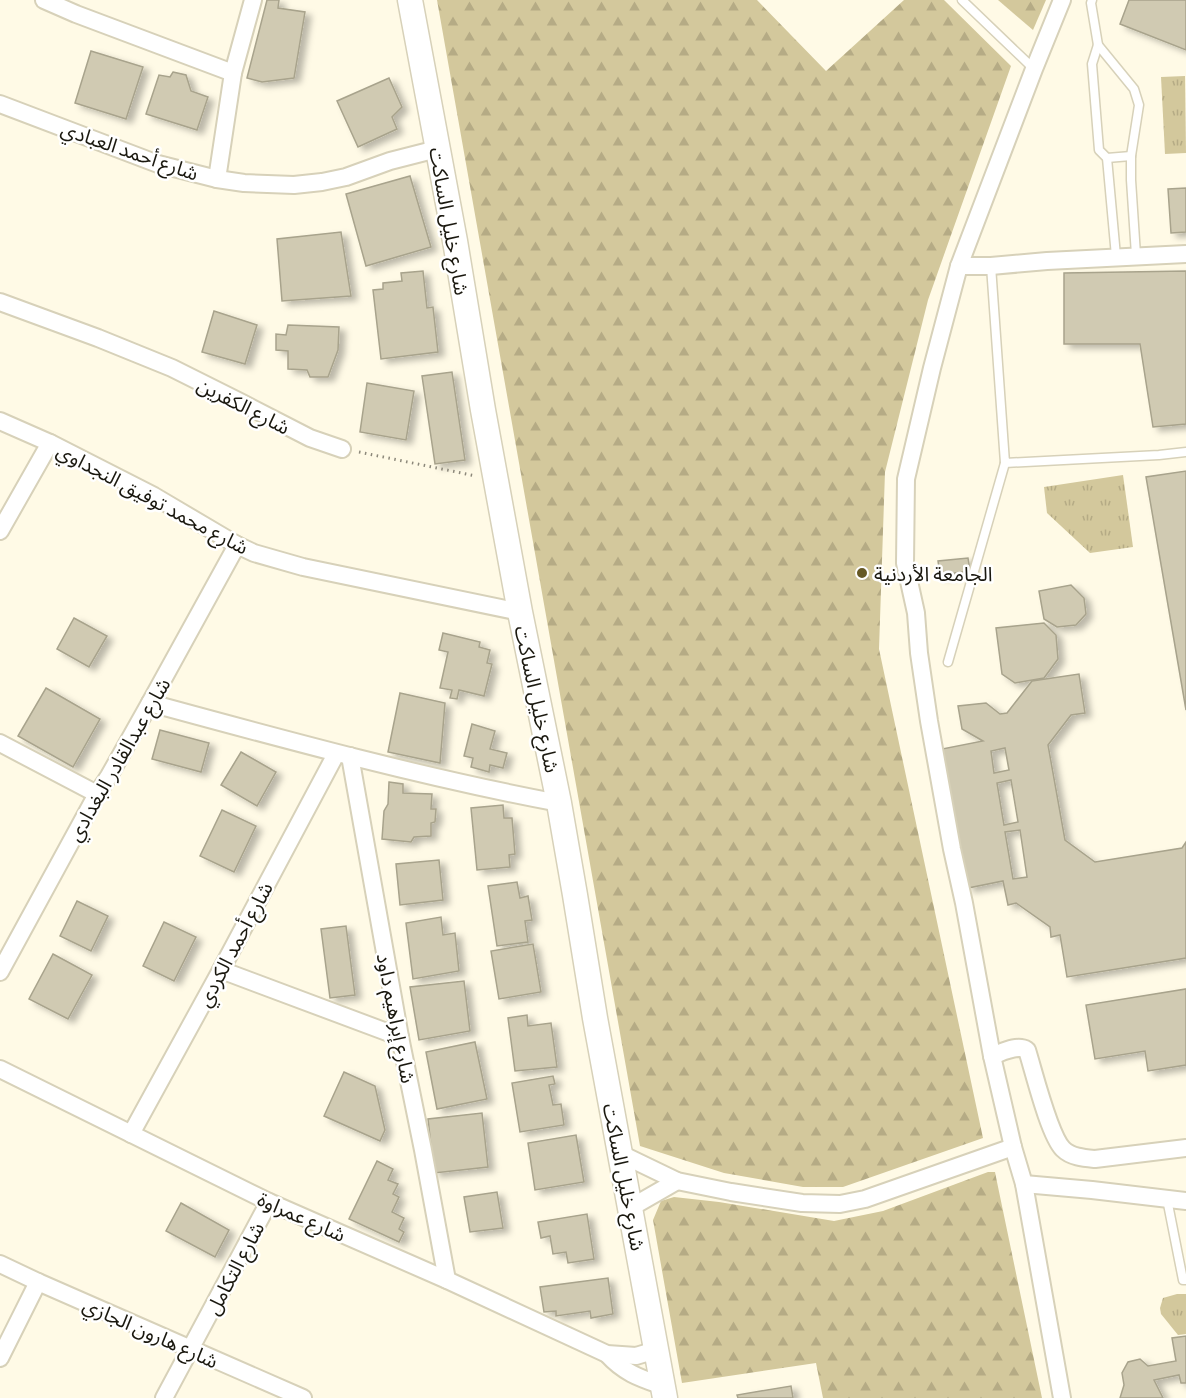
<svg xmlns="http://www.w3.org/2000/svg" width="1186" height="1398" viewBox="0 0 1186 1398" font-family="Barlow,'Noto Sans Arabic',sans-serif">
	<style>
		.forest { fill: url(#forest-firs) }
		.park { fill: url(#park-tufts) }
		.building { fill: #d0cab2; stroke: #a8a38c; stroke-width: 1.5; fill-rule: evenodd; filter: url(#shadow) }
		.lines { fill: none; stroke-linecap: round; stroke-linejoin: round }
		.lane-casing { stroke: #d7d1b9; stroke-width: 11 }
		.street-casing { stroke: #d7d1b9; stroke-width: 20 }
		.secondary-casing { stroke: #d7d1b9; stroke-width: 27 }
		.path { stroke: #8c887a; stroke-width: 3; stroke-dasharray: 1.5 4.5; stroke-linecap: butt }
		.lane { stroke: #fff; stroke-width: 8 }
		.street { stroke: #fff; stroke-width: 16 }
		.secondary { stroke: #fff; stroke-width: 24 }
		.poi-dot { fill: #655825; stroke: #fff; stroke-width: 2 }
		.labels { text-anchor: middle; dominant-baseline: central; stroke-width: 5; stroke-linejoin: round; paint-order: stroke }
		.street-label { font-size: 20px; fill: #1a180f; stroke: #fff }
		.poi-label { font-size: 20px; fill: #1a180f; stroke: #fff; text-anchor: start }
	</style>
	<defs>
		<pattern id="forest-firs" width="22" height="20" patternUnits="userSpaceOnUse" patternTransform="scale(1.5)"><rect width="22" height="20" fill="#d3c89c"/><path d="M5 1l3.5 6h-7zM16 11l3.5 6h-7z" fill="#b5ab85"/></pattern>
		<pattern id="park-tufts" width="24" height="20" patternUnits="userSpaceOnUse" patternTransform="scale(1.5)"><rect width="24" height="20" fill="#d3c89c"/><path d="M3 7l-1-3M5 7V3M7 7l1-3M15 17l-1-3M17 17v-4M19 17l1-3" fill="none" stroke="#b5ab85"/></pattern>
		<filter id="shadow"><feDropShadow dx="6" dy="4" stdDeviation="3" flood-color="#0004"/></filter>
	</defs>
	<rect width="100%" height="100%" fill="#fffae6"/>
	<!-- forest -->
	<g class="forest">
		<path d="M437,0H757L826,71L904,0H944L1011,66L928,300L885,472L879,649L983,1138L843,1187H803L724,1173L640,1146Z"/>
		<path d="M998,0H1046L1033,30Z"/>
		<path d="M988,1172H995L997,1182L1042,1398H823L816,1363L682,1383L653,1220L661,1201L674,1197L719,1202L834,1221L883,1211Z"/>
	</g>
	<!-- park -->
	<g class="park">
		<path d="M1185,76L1186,153L1165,154L1161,77Z"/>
		<path d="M1123,475L1133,547L1090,553L1047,513L1044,487Z"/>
		<path d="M1177,1294H1186V1334L1178,1335L1161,1314L1160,1308L1163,1298Z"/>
	</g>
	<!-- building -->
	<g class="building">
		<path d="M267,0H279L278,8L305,12L294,78L262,82L247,78Z"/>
		<path d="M1129,0H1186V50L1120,24Z"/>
		<path d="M91,51L143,67L126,119L75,103Z"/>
		<path d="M173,72L186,75L191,91L208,97L197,130L146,114L159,75L170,77Z"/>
		<path d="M389,78L402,107L392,117L397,129L358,147L337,101Z"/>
		<path d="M410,176L431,247L366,266L346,194Z"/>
		<path d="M1186,188V232L1171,233L1168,189Z"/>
		<path d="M341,232L351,296L282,301L277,239Z"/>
		<path d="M423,271L427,308L433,307L438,352L381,359L373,290L383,289V283L402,281L401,273Z"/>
		<path d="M1186,271V424L1153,427L1140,344H1064V273Z"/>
		<path d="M214,311L257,325L245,364L202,352Z"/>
		<path d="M288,325L339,327L338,350L328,377H310L307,370L288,369V351L276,350V334L286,335Z"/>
		<path d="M452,372L465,460L435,464L422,376Z"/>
		<path d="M367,383L414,391L406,440L360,432Z"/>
		<path d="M1186,471V710L1146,477Z"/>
		<path d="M968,558L970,571L940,575L938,561Z"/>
		<path d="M1071,585L1084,598L1086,614L1076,625L1057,627L1044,619L1039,591Z"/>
		<path d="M74,618L107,636L89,667L57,649Z"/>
		<path d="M1044,623L1056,635L1058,659L1044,678L1015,683L1002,674L996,628Z"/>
		<path d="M443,633L480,642L479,647L490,650L487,663L492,664L484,696L459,690L457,699L450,698L452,690L440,688L448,652L439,650Z"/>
		<path d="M1079,674L1085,713L1071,715L1048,745L1065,840L1095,862L1182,848L1186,842V958L1067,977L1060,935L1051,937L1050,927L1016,903L1008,905L1003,881L968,888L942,749L983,741L962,729L958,706L986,703L1000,714L1007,713L1032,681ZM1005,748L1009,770L994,773L991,751ZM1011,780L1018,822L1004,825L997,783ZM1020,830L1027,877L1013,879L1005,832Z"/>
		<path d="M46,688L100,719L73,767L18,736Z"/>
		<path d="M400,693L445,703L440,763L388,752Z"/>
		<path d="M472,724L495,731L490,749L507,753L503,768L490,765L489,772L471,767L473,758L464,756Z"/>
		<path d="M160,730L209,743L201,772L152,759Z"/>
		<path d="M241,752L276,772L257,806L221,785Z"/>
		<path d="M389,782L403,784V793L432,794L431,809H436L435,822L431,823V836L414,837L411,842L382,839L384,811L388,804Z"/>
		<path d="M503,805L504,818H512L515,854L509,855L510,867L477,870L471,808Z"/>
		<path d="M222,810L256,826L234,872L200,856Z"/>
		<path d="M439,860L443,900L400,905L396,864Z"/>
		<path d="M517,882L520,898L528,896L532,920L525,921L528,942L497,946L488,886Z"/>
		<path d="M77,901L108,916L91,951L60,936Z"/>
		<path d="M441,917L443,935L455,933L459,971L413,979L406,923Z"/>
		<path d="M164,922L196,937L174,981L143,966Z"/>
		<path d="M346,926L355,995L330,998L321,929Z"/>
		<path d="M533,944L541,992L499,999L491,951Z"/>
		<path d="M53,954L92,975L68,1019L29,999Z"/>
		<path d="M464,981L470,1031L419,1040L410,987Z"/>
		<path d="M1186,989V1065L1148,1071L1145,1051L1095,1059L1086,1005Z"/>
		<path d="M527,1015L528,1026L551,1023L557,1067L515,1071L508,1018Z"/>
		<path d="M475,1042L487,1099L437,1109L426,1052Z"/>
		<path d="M344,1072L375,1086L385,1130L380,1141L324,1116Z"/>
		<path d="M553,1076L555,1084L549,1085L553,1105L561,1104L564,1125L520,1132L512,1083Z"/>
		<path d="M482,1113L488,1167L434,1173L428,1119Z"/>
		<path d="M576,1135L584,1182L535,1190L528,1143Z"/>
		<path d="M377,1161L393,1169L388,1180L398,1184L393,1194L399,1197L392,1212L404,1218L399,1229L404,1232L399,1242L349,1219Z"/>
		<path d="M497,1192L503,1228L470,1232L464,1197Z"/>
		<path d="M181,1203L229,1230L215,1257L166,1231Z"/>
		<path d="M587,1214L594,1259L568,1263L566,1252L553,1254L550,1236L541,1238L538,1222Z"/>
		<path d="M608,1278L613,1314L591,1318L590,1311L556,1316V1311L544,1312L540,1287Z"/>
		<path d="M1186,1336V1383H1181L1179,1375L1154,1380L1163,1398H1120L1124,1385L1122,1373L1128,1362L1140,1359L1148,1366L1176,1361L1172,1338Z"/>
		<path d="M791,1386L793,1398H738L737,1395Z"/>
	</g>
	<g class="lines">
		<!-- lane casing -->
		<g class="lane-casing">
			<g id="lane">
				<path d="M962,0L1034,69"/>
				<path d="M1092,0L1091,3L1098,45L1092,64L1099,150L1107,158L1116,256"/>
				<path d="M1098,45L1134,89L1139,105L1131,156V180L1136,255"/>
				<path d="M1107,158L1131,156"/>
				<path d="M991,266L1005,463L1159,455L1186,452"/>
				<path d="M948,662L1005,463"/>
				<path d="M1167,1199L1183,1280H1186"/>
			</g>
		</g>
		<!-- street casing -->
		<g class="street-casing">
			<g id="street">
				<path d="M44,0L76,14L233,73"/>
				<path d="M1062,0L1034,69L959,266L932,368L906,479L905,563L916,613L919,653L929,721L952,849L964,903L992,1056L1013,1147L1024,1184L1062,1398"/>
				<path d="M0,104L158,164L217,179L244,183L294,185L322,182L346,177L390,161L437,149"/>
				<path d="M217,179L233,73L253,0"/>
				<path d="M959,266H991L1047,261L1186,254"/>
				<path d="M0,302L98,338L172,368L242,403L310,438L342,449"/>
				<path d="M0,421L50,443L154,496L237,545L254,553L303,567L520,612"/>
				<path d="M0,531L50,443"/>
				<path d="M150,703C286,740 421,777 559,803"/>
				<path d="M0,743L97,794"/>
				<path d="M350,756L400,1037L423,1150L447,1280"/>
				<path d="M221,970L400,1037"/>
				<path d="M0,972L97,794L109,776L150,703L237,545"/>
				<path d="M992,1056C1003,1052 1017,1044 1027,1050C1034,1072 1049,1135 1063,1149C1071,1157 1084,1158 1095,1159L1186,1148"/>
				<path d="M0,1069L269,1202L447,1280L607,1354L636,1356L656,1350"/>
				<path d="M131,1134L221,970L336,754"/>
				<path d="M621,1154L677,1181L731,1192L802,1203L840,1204L865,1199L1013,1147"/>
				<path d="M1024,1184L1092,1190L1186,1201"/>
				<path d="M630,1208L677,1181"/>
				<path d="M0,1264L38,1282L303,1398"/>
				<path d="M607,1354C624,1373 640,1378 663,1386"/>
				<path d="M0,1358L38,1282"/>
				<path d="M164,1398L269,1202"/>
			</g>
		</g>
		<!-- secondary casing -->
		<g class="secondary-casing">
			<path id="secondary" d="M410,0L455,241L483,410L520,612L559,803L575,895L595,1018L665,1398"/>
		</g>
		<!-- path -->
		<path class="path" d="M359,452L476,476"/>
		<!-- lane -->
		<use href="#lane" class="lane"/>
		<!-- street -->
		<use href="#street" class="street"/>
		<!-- secondary -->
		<use href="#secondary" class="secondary"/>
	</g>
	<!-- markers -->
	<circle class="poi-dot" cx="862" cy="573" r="6"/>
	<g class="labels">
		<!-- street labels -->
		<g class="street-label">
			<text transform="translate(130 150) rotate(19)">شارع أحمد العبادي</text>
			<text transform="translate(450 221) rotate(80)">شارع خليل الساكت</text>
			<text transform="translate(244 405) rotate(27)">شارع الكفرين</text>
			<text transform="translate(153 498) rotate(28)">شارع محمد توفيق النجداوي</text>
			<text transform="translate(538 699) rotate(78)">شارع خليل الساكت</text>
			<text transform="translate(118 759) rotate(-60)">شارع عبدالقادر البغدادي</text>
			<text transform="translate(234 944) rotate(-62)">شارع أحمد الكردي</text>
			<text transform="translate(397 1018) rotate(79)">شارع إبراهيم داود</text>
			<text transform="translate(625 1177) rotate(79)">شارع خليل الساكت</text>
			<text transform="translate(302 1216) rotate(24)">شارع عمراوة</text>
			<text transform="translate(234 1268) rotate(-62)">شارع التكامل</text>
			<text transform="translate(151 1332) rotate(24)">شارع هارون الجازي</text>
		</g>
		<!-- poi labels -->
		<g class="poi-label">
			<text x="874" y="573">الجامعة الأردنية</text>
		</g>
	</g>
</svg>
